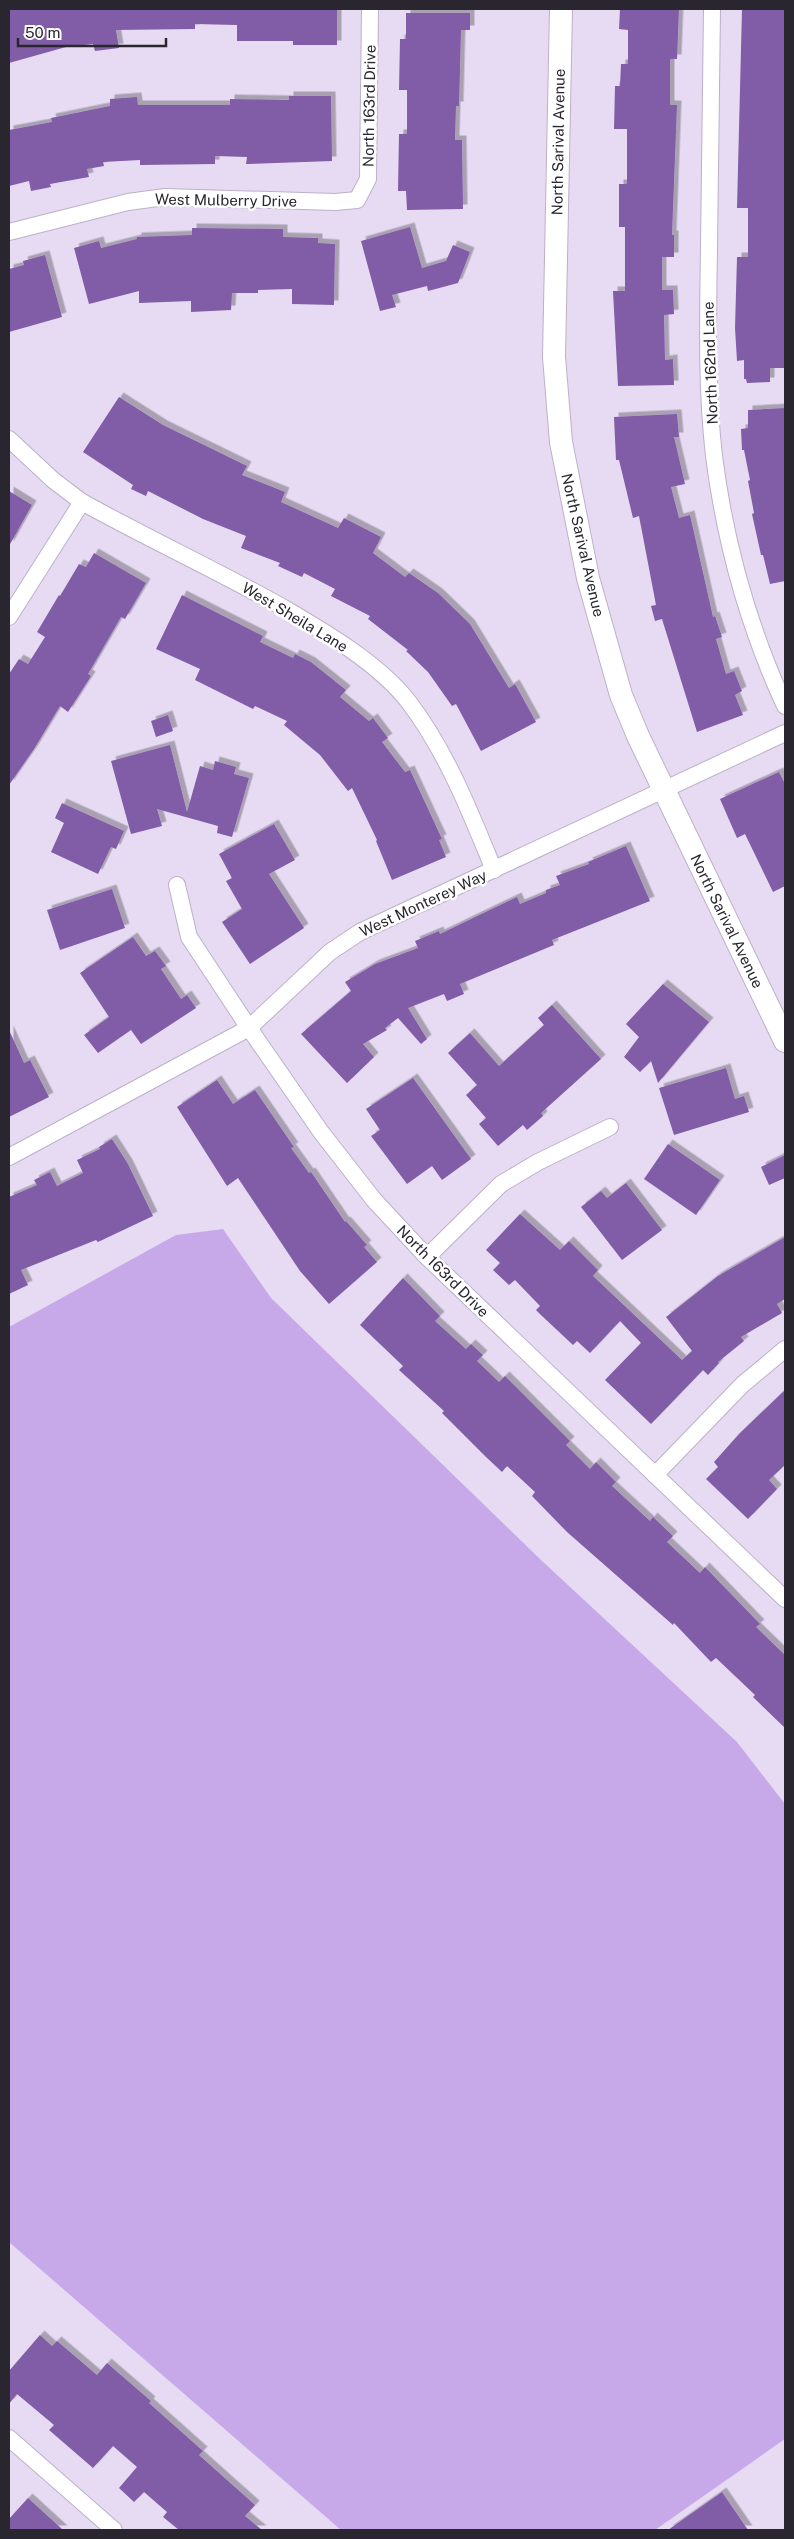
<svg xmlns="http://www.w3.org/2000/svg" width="794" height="2539" viewBox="0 0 794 2539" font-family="'Public Sans',sans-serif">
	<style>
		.green { fill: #c7a9ea }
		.building { fill: #815ca7; filter: url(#shadow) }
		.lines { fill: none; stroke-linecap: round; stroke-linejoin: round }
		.street-casing { stroke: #bcb1c9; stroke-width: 18 }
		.secondary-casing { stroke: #bcb1c9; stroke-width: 24 }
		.street { stroke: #fff; stroke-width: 16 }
		.secondary { stroke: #fff; stroke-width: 22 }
		.labels { text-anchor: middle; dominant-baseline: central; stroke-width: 5; stroke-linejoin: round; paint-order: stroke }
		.street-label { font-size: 15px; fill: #2a262f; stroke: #fff }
	</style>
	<defs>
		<filter id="shadow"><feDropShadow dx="4.5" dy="-4.5" stdDeviation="0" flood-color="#0004"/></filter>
	</defs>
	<rect width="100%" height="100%" fill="#e6dbf3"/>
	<!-- green -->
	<path class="green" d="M223,1229L271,1298L541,1560L737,1742L785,1804V2439L655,2530H341L9,2242V1327L176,1235Z"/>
	<!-- building -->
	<g class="building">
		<path d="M9,9H337V45H293V41H237V25L195,24V29L116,30L119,48L95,51L93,44L66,47L9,63Z"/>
		<path d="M620,9H679L677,59H670V105H677L672,235H674V257H662V290H673L674,314L664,315L665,360L673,359L674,385L618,386L613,291H625V227H619V184H627V129H614L615,86H620L621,64H628V30L619,29Z"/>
		<path d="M742,9H785V368H770V382L747,383L746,379H744V360L737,361L735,328L737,257H748V208H737Z"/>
		<path d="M406,13H470V30H461L459,106H456L455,140H462L463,209L407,210L406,191H398L399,134H407V90H399L400,39H406Z"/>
		<path d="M289,96H331L332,161L246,164L247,157L215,156V164L140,165V160L103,162L104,166L87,169L89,177L50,184L51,187L31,191L29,181L9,186V130L52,122L51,118L110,106V99L137,97L138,105H230V99L289,100Z"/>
		<path d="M410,227L422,268L446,261L453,245L470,252L458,283L428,291L427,286L392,295L396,307L380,311L361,241Z"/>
		<path d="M192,228L283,229V237L318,238V243L335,244L334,305L292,304V289L258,290V293H232L231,310L191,312V301L139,303V291L89,304L74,248L99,241L101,248L137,239V237L192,235Z"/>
		<path d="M45,255L62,317L9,332V269L24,265L23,261Z"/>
		<path d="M119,397L163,425L247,466L242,475L285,492L281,502L338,528L344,518L381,537L373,553L405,577L409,573L438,593L470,624L509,688L515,684L536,722L481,751L456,704L452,706L428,672L406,651L408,650L368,619L370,616L331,596L335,589L304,573L302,577L278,566L280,563L241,548L246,536L203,519L148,491L146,496L131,489L133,485L83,452Z"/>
		<path d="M785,408V581L770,584L763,555H761L752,514L754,513L748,481L750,480L744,450H742L741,429L748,428V410Z"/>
		<path d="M677,414L679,437H674L685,484L671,487L679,518L690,515L713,617L715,616L722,637L716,639L726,674L734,671L742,691L735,695L743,715L697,732L662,619L655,621L651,606L656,605L639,516L633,518L619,460H616L614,417Z"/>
		<path d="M9,491L32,505L9,546Z"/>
		<path d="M94,553L146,583L125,619L121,617L88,674L91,676L68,712L60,706L34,749L9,785V674L19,659L28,664L45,637L37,632L59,595L60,596L79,564L86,567Z"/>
		<path d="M182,595L263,636L260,642L293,658L295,654L311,662L346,690L340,697L369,721L373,718L388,738L382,742L405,772L410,770L442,839L439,840L446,857L392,880L376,841L377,840L352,788L348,791L320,755L284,725L287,721L255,706L253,709L195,680L200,669L156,649Z"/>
		<path d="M168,715L173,731L156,737L151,721Z"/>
		<path d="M170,745L187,812L200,766L213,770L215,761L236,767L234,774L249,778L232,837L217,833L218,826L157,809L162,826L131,834L111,761Z"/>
		<path d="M779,772L785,784V886L773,892L745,834L737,838L720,799Z"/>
		<path d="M62,803L124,831L116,849L111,847L98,874L51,852L64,823L55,818Z"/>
		<path d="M274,824L295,860L269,874L304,928L250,964L222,922L242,909L226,881L232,878L219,854Z"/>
		<path d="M626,846L650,901L552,940L554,945L460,984L464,994L447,1001L444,994L408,1008L427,1039L421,1044L398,1018L385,1028L387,1030L363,1044L374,1057L347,1083L301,1034L351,991L345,982L375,964L418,948L415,941L439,931L440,934L517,897L520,904L546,893V890L560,885L556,876L589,864L588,862Z"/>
		<path d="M112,889L125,928L60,950L47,910Z"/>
		<path d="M133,937L146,956L155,951L166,966L161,969L181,999L187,995L196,1008L141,1044L131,1030L98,1053L84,1035L109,1017L80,973Z"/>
		<path d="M663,984L709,1022L658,1083L651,1061L640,1072L624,1057L639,1037L626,1024Z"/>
		<path d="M552,1005L601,1059L541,1113L543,1116L527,1130L523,1125L498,1146L479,1124L486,1118L466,1095L477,1085L448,1053L470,1033L499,1066L544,1025L538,1018Z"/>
		<path d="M9,1030L24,1063L30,1060L49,1097L9,1117Z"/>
		<path d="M726,1068L735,1099L744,1096L749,1112L674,1135L659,1088Z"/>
		<path d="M413,1078L471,1159L442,1180L432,1166L407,1184L371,1136L380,1130L366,1109Z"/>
		<path d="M217,1080L233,1104L255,1090L294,1147L291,1148L309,1173L311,1172L345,1222L346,1221L367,1245L364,1247L377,1262L329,1304L300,1271L238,1178L227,1186L177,1107Z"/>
		<path d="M112,1139L128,1164L153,1216L98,1242L96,1240L21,1270L28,1285L9,1294V1197L37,1185L34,1180L50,1172L57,1186L83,1173L77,1160L100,1149L99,1147Z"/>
		<path d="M668,1144L720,1180L696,1215L644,1179Z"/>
		<path d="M785,1155V1178L769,1185L761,1167Z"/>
		<path d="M626,1183L662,1230L622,1260L581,1207L601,1191L607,1198Z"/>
		<path d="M520,1214L560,1250L569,1241L598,1270L593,1276L682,1360L692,1351L666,1317L718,1276L785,1237V1299L777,1304L782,1313L741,1337L744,1341L718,1362L719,1363L708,1375L703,1370L651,1424L605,1380L641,1343L620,1321L590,1353L577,1341L573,1345L542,1316L536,1310L540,1306L515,1280L509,1285L493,1270L500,1263L486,1250Z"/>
		<path d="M403,1278L440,1316L435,1321L466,1349L471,1344L483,1355L477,1361L499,1382L505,1376L570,1441L566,1445L590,1469L596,1462L616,1482L612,1486L650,1521L653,1517L673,1536L667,1542L700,1573L705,1567L760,1624L756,1627L785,1655V1728L753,1697L755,1695L716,1658L711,1662L674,1623L673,1625L567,1532L532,1496L535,1492L507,1466L502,1472L486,1457L442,1413L444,1411L399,1370L403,1366L360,1325Z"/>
		<path d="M785,1390V1465L769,1480L777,1489L748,1519L706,1479L718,1467L714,1462L739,1434Z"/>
		<path d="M40,2335L52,2346L57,2341L97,2375L107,2363L151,2401L149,2403L203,2451L199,2455L255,2505L245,2516L262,2530H179L163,2517L167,2512L144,2492L134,2502L119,2488L137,2467L113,2446L93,2468L49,2430L54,2425L17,2394L9,2404V2371Z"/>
		<path d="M722,2492L748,2530H668Z"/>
		<path d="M28,2498L63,2530H9V2519Z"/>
	</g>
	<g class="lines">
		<!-- street casing -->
		<g class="street-casing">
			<g id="street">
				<path d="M712,9C711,88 710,168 709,247C708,317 706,387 714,456C725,542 749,628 785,706"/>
				<path d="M9,232L128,202L165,197L335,202L357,200L368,179L370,9"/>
				<path d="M9,439L53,480L82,502C149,539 218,571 284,608C325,632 378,663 408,701C447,752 470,812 494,870"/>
				<path d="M9,617L82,502"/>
				<path d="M177,885L189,937L249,1028L321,1132L374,1200L427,1257L785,1599"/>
				<path d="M9,1157L249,1028L330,952L360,932L785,733"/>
				<path d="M427,1257L501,1184L538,1162L610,1127"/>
				<path d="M655,1475L742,1385L785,1349"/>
				<path d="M9,2438L114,2530"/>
			</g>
		</g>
		<!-- secondary casing -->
		<g class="secondary-casing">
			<path id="secondary" d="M561,9L554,357L561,442L588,578L621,695L638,736L785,1041"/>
		</g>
		<!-- street -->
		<use href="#street" class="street"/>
		<!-- secondary -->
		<use href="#secondary" class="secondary"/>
	</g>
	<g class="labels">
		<!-- street labels -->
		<g class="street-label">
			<text transform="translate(369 106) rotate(-89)">North 163rd Drive</text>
			<text transform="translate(558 142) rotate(-89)">North Sarival Avenue</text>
			<text transform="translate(226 200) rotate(1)">West Mulberry Drive</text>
			<text transform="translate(710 363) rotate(-92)">North 162nd Lane</text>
			<text transform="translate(583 545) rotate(77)">North Sarival Avenue</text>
			<text transform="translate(295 617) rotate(31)">West Sheila Lane</text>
			<text transform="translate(423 903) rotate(-25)">West Monterey Way</text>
			<text transform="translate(727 921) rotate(64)">North Sarival Avenue</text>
			<text transform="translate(443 1271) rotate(45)">North 163rd Drive</text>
		</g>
	</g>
	<!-- border -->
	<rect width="794" height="2539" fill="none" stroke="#2a262f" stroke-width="20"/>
	<!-- scale -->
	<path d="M18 38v8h148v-8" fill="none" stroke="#2a262f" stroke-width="2.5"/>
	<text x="25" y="38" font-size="15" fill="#2a262f" stroke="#ffffff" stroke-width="4" paint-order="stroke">50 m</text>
</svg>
